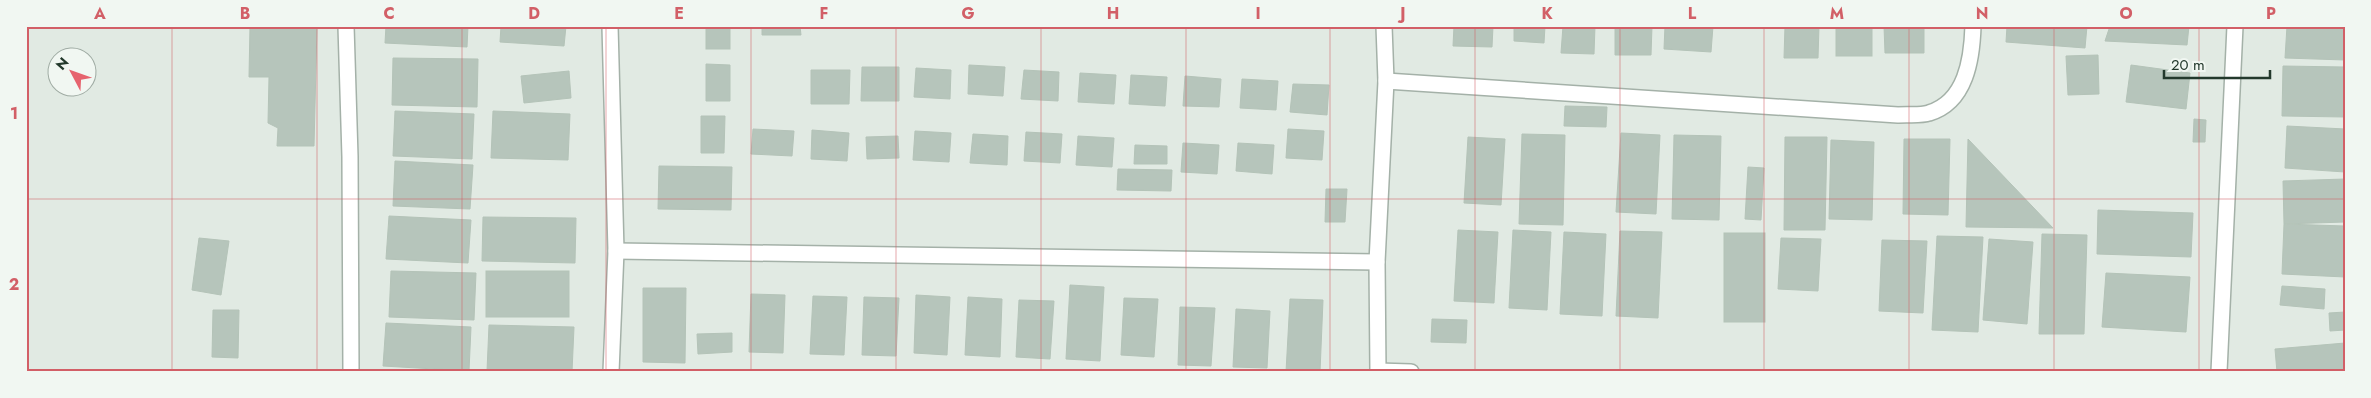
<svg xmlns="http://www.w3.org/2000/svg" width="2371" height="398" viewBox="0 0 2371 398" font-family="Jost,sans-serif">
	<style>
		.building { fill: #b6c5bb; stroke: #b4c3b8 }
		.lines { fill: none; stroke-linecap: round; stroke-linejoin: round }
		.street-casing { stroke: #a4b1a8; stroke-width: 18 }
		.street { stroke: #fff; stroke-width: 15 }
		.grid { fill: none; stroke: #d25f67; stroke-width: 1; stroke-opacity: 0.55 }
		.neatline { fill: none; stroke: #d25f67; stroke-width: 2 }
		.grid-label { font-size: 16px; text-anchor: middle; font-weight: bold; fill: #d25f67 }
	</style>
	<rect width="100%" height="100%" fill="#e1eae3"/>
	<!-- building -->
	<g class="building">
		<path d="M250,26H317L314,146H277L278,128L268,123L269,77H249Z"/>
		<path d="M386,26H468L467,47L385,43Z"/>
		<path d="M501,26H566L564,46L500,42Z"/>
		<rect x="706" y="26" width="24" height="23"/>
		<path d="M762,26H800L801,35H762Z"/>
		<path d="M1454,26H1493L1492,47L1453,46Z"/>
		<path d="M1514,26H1545L1544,43L1514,41Z"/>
		<path d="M1563,26H1595L1594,54L1561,53Z"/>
		<path d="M1615,26H1652L1651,55H1615Z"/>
		<path d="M1665,26H1713L1711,52L1664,49Z"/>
		<path d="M1785,26H1819L1818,58H1784Z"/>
		<rect x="1836" y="26" width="36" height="30"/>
		<path d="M1884,26H1924V53H1885Z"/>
		<path d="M2007,26H2087L2085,48L2006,42Z"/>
		<path d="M2110,26H2189L2187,45L2105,41Z"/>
		<path d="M2287,26H2345V60L2285,58Z"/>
		<path d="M2098,55L2099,94L2068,95L2066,56Z"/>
		<path d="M393,58L478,59L477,107L392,105Z"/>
		<path d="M706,64L730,65V101H706Z"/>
		<path d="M969,65L1005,67L1003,96L968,94Z"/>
		<path d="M2131,65L2190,73L2186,109L2126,102Z"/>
		<path d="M2283,66L2345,67V117L2282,116Z"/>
		<path d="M862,67H899V101H861Z"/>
		<path d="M916,68L951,70L950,99L914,97Z"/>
		<path d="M811,70H850L849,104H811Z"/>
		<path d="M1024,70L1059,72L1058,101L1021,99Z"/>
		<path d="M569,71L571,98L524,103L521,76Z"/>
		<path d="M1080,73L1116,75L1114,104L1078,102Z"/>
		<path d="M1131,75L1167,77L1165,106L1129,104Z"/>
		<path d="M1185,76L1221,79L1219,107L1183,106Z"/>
		<path d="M1242,79L1278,81L1276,110L1240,108Z"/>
		<path d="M1293,84L1329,85L1327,115L1290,112Z"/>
		<path d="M1565,106L1607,107L1606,127L1564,126Z"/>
		<path d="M395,111L474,114L472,159L393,156Z"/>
		<path d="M493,111L570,114L568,160L491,158Z"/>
		<path d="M701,116H725L724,153H701Z"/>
		<path d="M2194,119L2206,120L2205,142H2193Z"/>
		<path d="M2287,126L2345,129V172L2285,168Z"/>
		<path d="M753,129L794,131L792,156L751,154Z"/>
		<path d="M1288,129L1324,131L1322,160L1286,158Z"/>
		<path d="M812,130L849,133L847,161L811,159Z"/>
		<path d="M915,131L951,133L949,162L913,160Z"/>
		<path d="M1026,132L1062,134L1060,163L1024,161Z"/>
		<path d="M1621,133L1660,135L1656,214L1616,212Z"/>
		<path d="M973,134L1008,136L1007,165L970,163Z"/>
		<path d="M1522,134L1565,135L1563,225L1519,224Z"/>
		<path d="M1674,135L1721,136L1719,220L1672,219Z"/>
		<path d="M898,136L899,158L867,159L866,137Z"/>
		<path d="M1078,136L1114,138L1112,167L1076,165Z"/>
		<path d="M1468,137L1505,139L1501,205L1464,203Z"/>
		<path d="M1785,137H1827L1825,230H1784Z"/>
		<path d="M1904,139H1950L1948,215L1903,214Z"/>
		<path d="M1968,139L2053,228L1966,227Z"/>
		<path d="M1831,140L1874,142L1872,220L1829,219Z"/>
		<path d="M1183,143L1219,145L1217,174L1181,172Z"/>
		<path d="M1238,143L1274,145L1272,174L1236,171Z"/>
		<path d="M1135,145L1167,146V164H1134Z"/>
		<path d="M395,161L473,165L470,209L393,206Z"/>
		<path d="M659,166L732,167L731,210L658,209Z"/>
		<path d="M1748,167L1764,168L1761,220L1745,219Z"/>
		<path d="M1118,169L1172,170L1171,191L1117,190Z"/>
		<path d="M2345,179V222L2284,224L2283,181Z"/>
		<path d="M1326,189H1347L1345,222H1325Z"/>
		<path d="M2098,210L2193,213L2191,257L2097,254Z"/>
		<path d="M389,216L471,220L468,263L386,259Z"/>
		<path d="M483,217L576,218L575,263L482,261Z"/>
		<path d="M2284,224L2345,226V277L2282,274Z"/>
		<path d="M1458,230L1498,232L1494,303L1454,301Z"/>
		<path d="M1513,230L1551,232L1547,310L1509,308Z"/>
		<path d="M1620,231L1662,232L1658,318L1616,316Z"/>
		<path d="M1564,232L1606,234L1602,316L1560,314Z"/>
		<rect x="1724" y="233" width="41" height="89"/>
		<path d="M2042,234L2087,235L2084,334H2039Z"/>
		<path d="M1937,236L1983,237L1978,332L1932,330Z"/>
		<path d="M199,238L229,241L221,295L192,290Z"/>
		<path d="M1781,238L1821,239L1818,291L1778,289Z"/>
		<path d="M1989,239L2033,242L2027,324L1983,320Z"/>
		<path d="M1882,240L1927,241L1923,313L1879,311Z"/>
		<path d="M391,271L476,273L474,320L389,317Z"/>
		<rect x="486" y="271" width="83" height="46"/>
		<path d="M2106,273L2190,277L2186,332L2102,327Z"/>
		<path d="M1070,285L1104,287L1100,361L1066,359Z"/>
		<path d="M2282,286L2325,289L2324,309L2280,305Z"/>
		<path d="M643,288H686L685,363L643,362Z"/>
		<path d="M751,294L785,295L783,353L749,352Z"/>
		<path d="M916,295L950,297L947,355L914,353Z"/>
		<path d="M813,296L847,297L844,355L810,354Z"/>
		<path d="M864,297L899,298L896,356L862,355Z"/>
		<path d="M968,297L1002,299L1000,357L965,355Z"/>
		<path d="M1124,298L1158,299L1154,357L1121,355Z"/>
		<path d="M1290,299L1323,300L1320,372H1286Z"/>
		<path d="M1019,300L1054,301L1050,359L1016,357Z"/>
		<path d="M1180,307L1215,308L1211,366L1178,365Z"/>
		<path d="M1236,309L1270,311L1267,368L1233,367Z"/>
		<path d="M213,310H239L238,358L212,357Z"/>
		<path d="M2345,312V330L2330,331L2329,313Z"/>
		<path d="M1432,319L1467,320L1466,343L1431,342Z"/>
		<path d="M386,323L471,327L469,371L383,366Z"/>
		<path d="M489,325L574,327L572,372L487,371Z"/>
		<path d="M732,333V352L698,354L697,334Z"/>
		<path d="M2345,343V372H2277L2275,349Z"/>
	</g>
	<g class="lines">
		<!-- street casing -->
		<g class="street-casing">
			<g id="street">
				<path d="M346,26L350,157L351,372"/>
				<path d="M610,26L616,251L611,372"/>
				<path d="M1386,81L1898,115C1908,114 1920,116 1929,113C1966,102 1972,59 1973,26"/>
				<path d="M616,251L1377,262"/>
				<path d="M1378,371L1411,372"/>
				<path d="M1378,372L1377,262L1386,81L1384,26"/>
				<path d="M2219,372L2235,26"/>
			</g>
		</g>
		<!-- street -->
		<use href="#street" class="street"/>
	</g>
	<!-- grid -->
	<path class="grid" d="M172,26V372M317,26V372M462,26V372M606,26V372M751,26V372M896,26V372M1041,26V372M1186,26V372M1330,26V372M1475,26V372M1620,26V372M1764,26V372M1909,26V372M2054,26V372M2199,26V372M26,199H2345"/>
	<!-- border -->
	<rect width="2371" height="398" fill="none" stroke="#f1f7f2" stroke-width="55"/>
	<!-- north arrow -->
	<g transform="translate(72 72) rotate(311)"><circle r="24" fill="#f1f7f2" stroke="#9faba3"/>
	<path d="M0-4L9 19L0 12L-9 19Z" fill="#e6636e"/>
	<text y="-8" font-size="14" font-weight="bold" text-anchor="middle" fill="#23392c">N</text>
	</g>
	<!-- scale -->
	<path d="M2164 70v8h106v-8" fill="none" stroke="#23392c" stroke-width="2.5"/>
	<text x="2171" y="70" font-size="15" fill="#23392c" stroke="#f1f7f2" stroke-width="4" paint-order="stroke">20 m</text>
	<rect x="28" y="28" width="2316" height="342" class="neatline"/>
	<g class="grid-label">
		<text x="100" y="19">A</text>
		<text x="245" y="19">B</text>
		<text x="389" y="19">C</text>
		<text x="534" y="19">D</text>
		<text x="679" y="19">E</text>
		<text x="824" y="19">F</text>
		<text x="968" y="19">G</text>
		<text x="1113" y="19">H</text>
		<text x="1258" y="19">I</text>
		<text x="1403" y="19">J</text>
		<text x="1547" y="19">K</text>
		<text x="1692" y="19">L</text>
		<text x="1837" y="19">M</text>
		<text x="1982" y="19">N</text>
		<text x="2126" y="19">O</text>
		<text x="2271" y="19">P</text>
		<text x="14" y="119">1</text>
		<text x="14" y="290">2</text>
	</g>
</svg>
